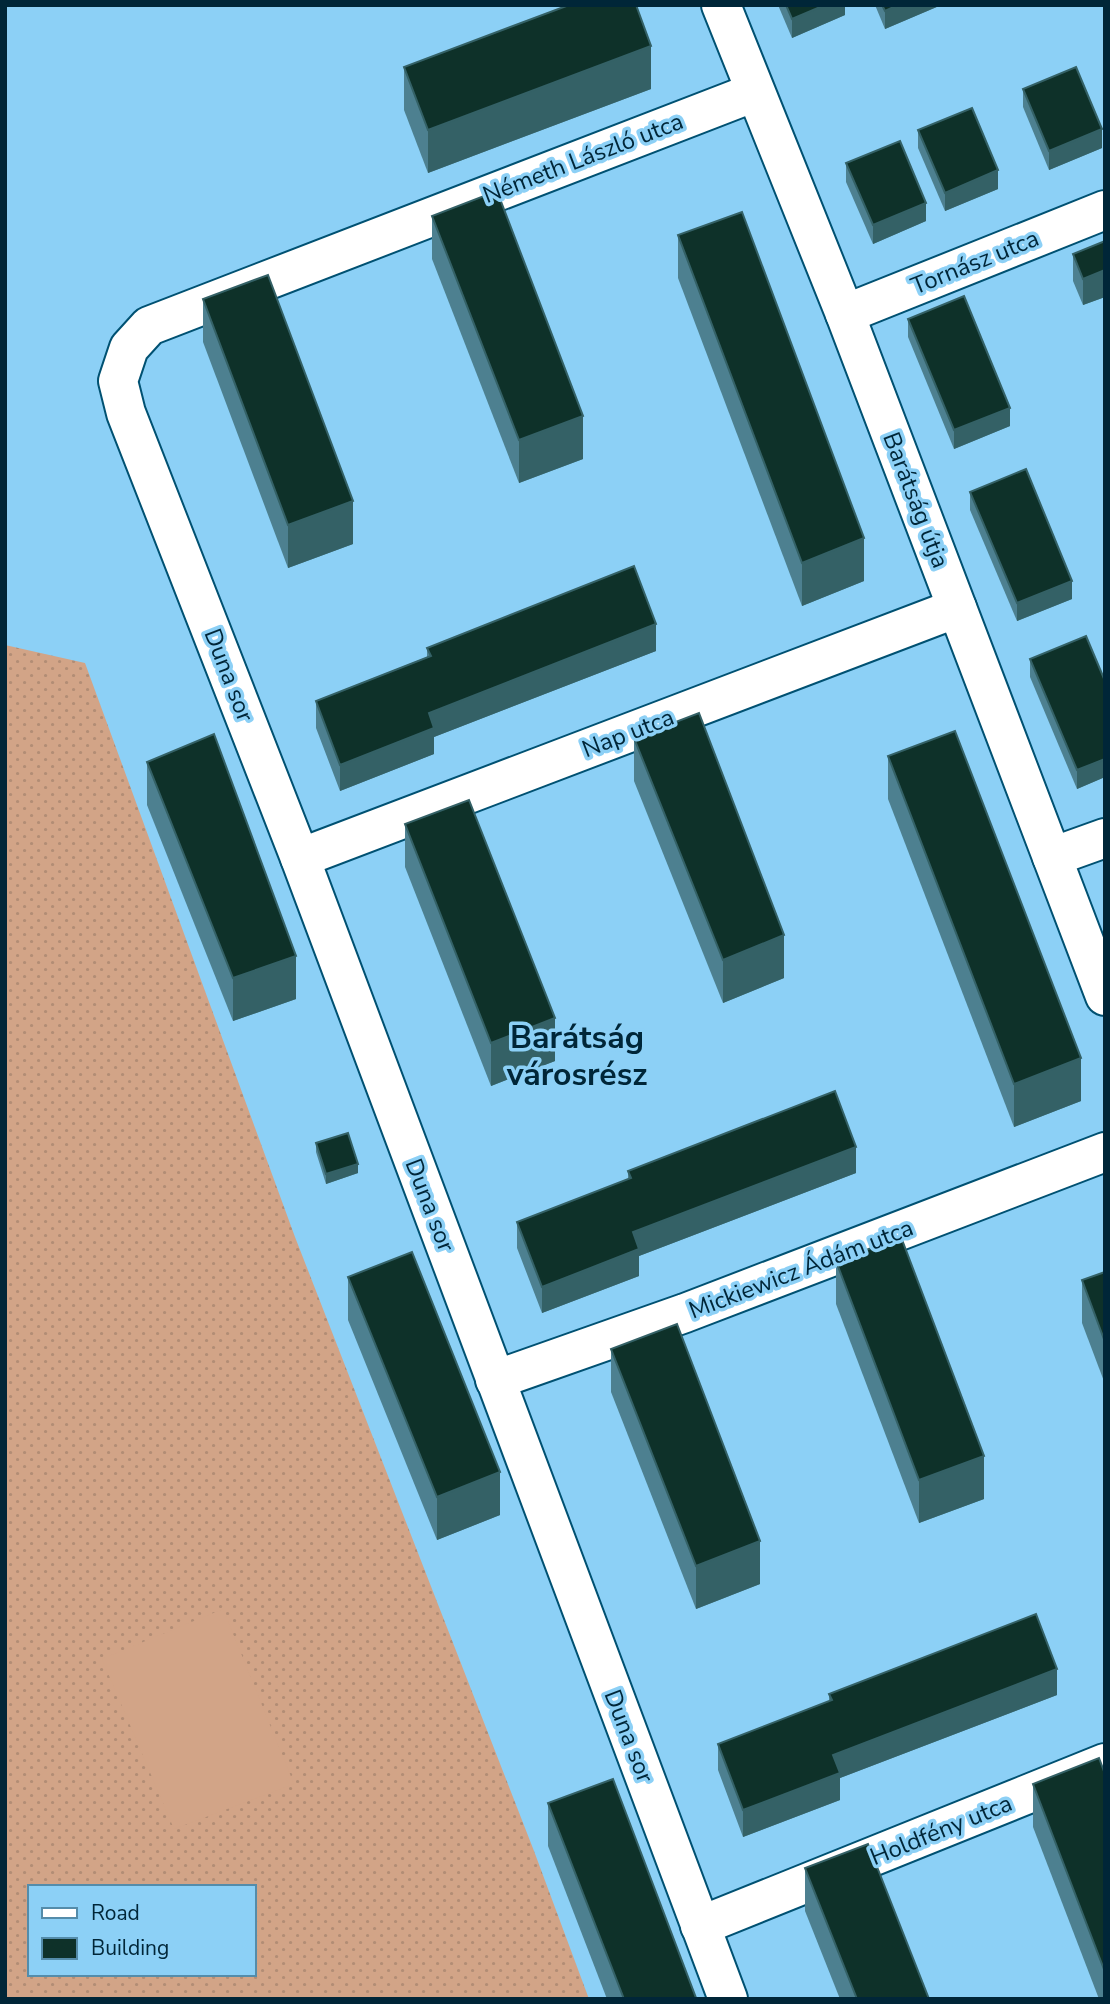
<svg xmlns="http://www.w3.org/2000/svg" width="1110" height="2004" viewBox="0 0 1110 2004" font-family="'Nunito Sans',sans-serif">
	<style>
		.grass { fill: url(#grass-dots); fill-rule: evenodd }
		.pitch { fill: #d2a487 }
		.lines { fill: none; stroke-linecap: round; stroke-linejoin: round }
		.minor-casing { stroke: #005172; stroke-width: 42 }
		.minor { stroke: #fff; stroke-width: 38 }
		.wall { fill: #4d8090 }
		.shaded-wall { fill: #346166 }
		.building { fill: #0e3129; stroke: #346166; stroke-width: 2 }
		.labels { text-anchor: middle; dominant-baseline: central; stroke-width: 7; stroke-linejoin: round; paint-order: stroke }
		.street-label { font-size: 24px; fill: #002638; stroke: #8cd0f6 }
		.district-label { font-size: 32px; font-weight: bold; fill: #002638; stroke: #8cd0f6 }
	</style>
	<defs>
		<pattern id="grass-dots" width="8" height="8" patternUnits="userSpaceOnUse" patternTransform="scale(1.75)"><rect width="8" height="8" fill="#d2a487"/><path d="M2 2h.1M6 6h.1" fill="none" stroke="#b28d75" stroke-width="1.8" stroke-linecap="round"/></pattern>
	</defs>
	<rect width="100%" height="100%" fill="#8cd0f6"/>
	<!-- grass -->
	<path class="grass" d="M5,645L85,663L295,1237L534,1851L589,1999H5ZM30,1887H254V1974H30Z"/>
	<!-- pitch -->
	<path class="pitch" d="M223,1609L294,1784L174,1829L102,1659Z"/>
	<g class="lines">
		<!-- minor casing -->
		<g class="minor-casing">
			<g id="minor">
				<path d="M721,5L845,314L1105,996"/>
				<path d="M845,314L1105,210"/>
				<path d="M1052,857L1105,838"/>
				<path d="M300,858L957,608"/>
				<path d="M495,1380L685,1313L1105,1152"/>
				<path d="M700,1926L1105,1763"/>
				<path d="M728,1999L300,858L126,413L118,381L129,348L149,326L755,92"/>
			</g>
		</g>
		<!-- minor -->
		<use href="#minor" class="minor"/>
	</g>
	<!-- wall -->
	<g class="wall">
		<path d="M778,5H845V15L792,38Z"/>
		<path d="M875,5H939V6L885,29Z"/>
		<path d="M404,67L651,89L428,173L404,110Z"/>
		<path d="M1023,89L1102,148L1049,170L1023,107Z"/>
		<path d="M918,130L998,189L945,211L918,148Z"/>
		<path d="M846,163L926,221L873,244L846,182Z"/>
		<path d="M432,216L583,459L519,483L432,259Z"/>
		<path d="M678,235L864,581L802,606L678,278Z"/>
		<path d="M1105,241V297L1083,305L1073,281V254Z"/>
		<path d="M203,299L353,544L288,568L203,342Z"/>
		<path d="M908,319L1010,426L954,449L908,337Z"/>
		<path d="M970,492L1072,599L1017,621L970,510Z"/>
		<path d="M427,648L656,651L434,737V754L340,791L316,728V701L427,657Z"/>
		<path d="M1030,659L1105,681V777L1077,789L1030,677Z"/>
		<path d="M634,738L784,978L723,1003L634,781Z"/>
		<path d="M888,756L1081,1101L1014,1127L888,799Z"/>
		<path d="M147,762L296,999L233,1021L147,805Z"/>
		<path d="M405,824L555,1061L491,1086L405,867Z"/>
		<path d="M316,1143L358,1173L326,1184L316,1152Z"/>
		<path d="M628,1171L856,1173L639,1256V1276L542,1313L517,1248V1222L628,1179Z"/>
		<path d="M836,1261L984,1499L919,1523L836,1304Z"/>
		<path d="M1105,1272V1384L1082,1323V1280Z"/>
		<path d="M348,1277L500,1515L437,1540L348,1320Z"/>
		<path d="M611,1349L760,1584L696,1609L611,1392Z"/>
		<path d="M829,1694L1057,1695L840,1778V1800L743,1837L718,1770V1744L829,1701Z"/>
		<path d="M1105,1774V1999H1099L1033,1827V1784Z"/>
		<path d="M548,1803L696,1999H607L548,1846Z"/>
		<path d="M805,1868L929,1999H840L805,1911Z"/>
	</g>
	<!-- shaded-wall -->
	<g class="shaded-wall">
		<path d="M825,5H845V15L792,38V19Z"/>
		<path d="M898,5H939V6L885,29V11Z"/>
		<path d="M651,46V89L428,173V130Z"/>
		<path d="M1102,129V148L1049,170V151Z"/>
		<path d="M998,170V189L945,211V193Z"/>
		<path d="M926,203V221L873,244V225Z"/>
		<path d="M1105,270V297L1083,305V279Z"/>
		<path d="M1010,408V426L954,449V430Z"/>
		<path d="M583,416V459L519,483V440Z"/>
		<path d="M353,501V544L288,568V525Z"/>
		<path d="M864,538V581L802,606V563Z"/>
		<path d="M1072,581V599L1017,621V603Z"/>
		<path d="M656,624V651L434,737V754L340,791V765L429,713Z"/>
		<path d="M1105,759V777L1077,789V770Z"/>
		<path d="M784,935V978L723,1003V960Z"/>
		<path d="M296,956V999L233,1021V978Z"/>
		<path d="M555,1018V1061L491,1086V1043Z"/>
		<path d="M1081,1058V1101L1014,1127V1084Z"/>
		<path d="M856,1147V1173L639,1256V1276L542,1313V1287L633,1232Z"/>
		<path d="M358,1164V1173L326,1184V1174Z"/>
		<path d="M984,1456V1499L919,1523V1480Z"/>
		<path d="M500,1472V1515L437,1540V1497Z"/>
		<path d="M760,1541V1584L696,1609V1566Z"/>
		<path d="M1057,1669V1695L840,1778V1800L743,1837V1810L833,1755Z"/>
	</g>
	<!-- building -->
	<g class="building">
		<path d="M569,5H636L651,46L428,130L404,67Z"/>
		<path d="M786,5H825L792,19Z"/>
		<path d="M882,5H898L885,11Z"/>
		<path d="M1076,67L1102,129L1049,151L1023,89Z"/>
		<path d="M972,108L998,170L945,193L918,130Z"/>
		<path d="M900,141L926,203L873,225L846,163Z"/>
		<path d="M497,191L583,416L519,440L432,216Z"/>
		<path d="M742,212L864,538L802,563L678,235Z"/>
		<path d="M1105,241V270L1083,279L1073,254Z"/>
		<path d="M268,275L353,501L288,525L203,299Z"/>
		<path d="M964,296L1010,408L954,430L908,319Z"/>
		<path d="M1026,469L1072,581L1017,603L970,492Z"/>
		<path d="M634,566L656,624L429,713L434,728L340,765L316,701L431,656L427,648Z"/>
		<path d="M1086,636L1105,681V759L1077,770L1030,659Z"/>
		<path d="M699,713L784,935L723,960L634,738Z"/>
		<path d="M955,731L1081,1058L1014,1084L888,756Z"/>
		<path d="M214,734L296,956L233,978L147,762Z"/>
		<path d="M469,800L555,1018L491,1043L405,824Z"/>
		<path d="M835,1091L856,1147L633,1232L639,1249L542,1287L517,1222L631,1178L628,1171Z"/>
		<path d="M348,1133L358,1164L326,1174L316,1143Z"/>
		<path d="M901,1237L984,1456L919,1480L836,1261Z"/>
		<path d="M412,1252L500,1472L437,1497L348,1277Z"/>
		<path d="M1105,1272V1342L1082,1280Z"/>
		<path d="M677,1324L760,1541L696,1566L611,1349Z"/>
		<path d="M1036,1614L1057,1669L833,1755L840,1773L743,1810L718,1744L832,1700L829,1694Z"/>
		<path d="M1099,1758L1105,1774V1972L1033,1784Z"/>
		<path d="M613,1779L696,1998L693,1999H624L548,1803Z"/>
		<path d="M868,1844L929,1999H857L805,1868Z"/>
	</g>
	<g class="labels">
		<!-- street labels -->
		<g class="street-label">
			<text transform="translate(583 158) rotate(-21)">Németh László utca</text>
			<text transform="translate(975 262) rotate(-22)">Tornász utca</text>
			<text transform="translate(916 500) rotate(69)">Barátság útja</text>
			<text transform="translate(229 675) rotate(69)">Duna sor</text>
			<text transform="translate(628 733) rotate(-21)">Nap utca</text>
			<text transform="translate(430 1205) rotate(69)">Duna sor</text>
			<text transform="translate(801 1269) rotate(-21)">Mickiewicz Ádám utca</text>
			<text transform="translate(629 1736) rotate(69)">Duna sor</text>
			<text transform="translate(941 1830) rotate(-22)">Holdfény utca</text>
		</g>
		<!-- district labels -->
		<g class="district-label">
			<text x="577" y="1037">Barátság<tspan x="577" dy="37">városrész</tspan></text>
		</g>
	</g>
	<!-- border -->
	<rect width="1110" height="2004" fill="none" stroke="#002638" stroke-width="14"/>
	<!-- legend -->
	<rect x="28" y="1885" width="228" height="91" fill="#8cd0f6" stroke="#548caa" stroke-width="2"/>
	<rect x="42" y="1908" width="35" height="10" fill="#ffffff" stroke="#548caa" stroke-width="2"/>
	<text x="91" y="1920" font-size="21" fill="#002638">Road</text>
	<rect x="42" y="1938" width="35" height="21" fill="#0e3129" stroke="#548caa" stroke-width="2"/>
	<text x="91" y="1955" font-size="21" fill="#002638">Building</text>
</svg>
